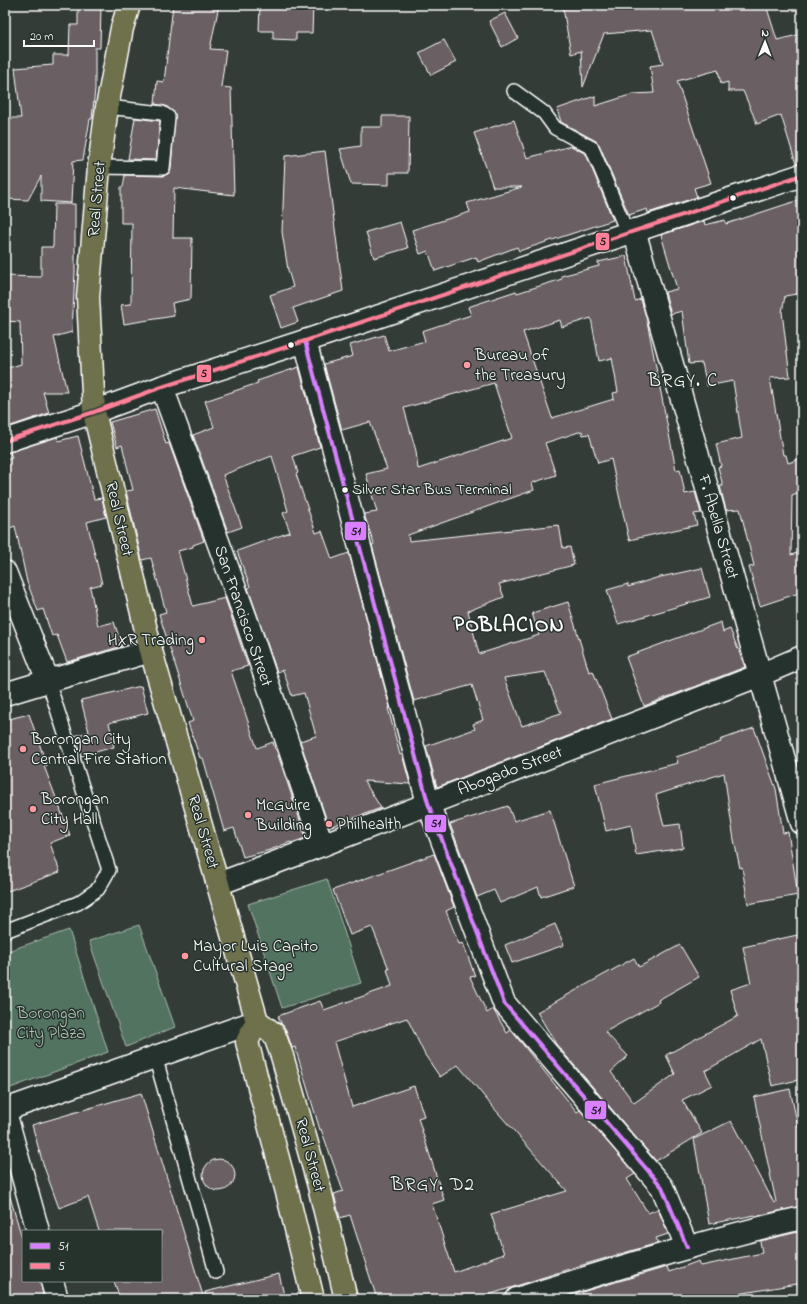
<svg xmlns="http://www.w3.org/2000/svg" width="807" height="1304" viewBox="0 0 807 1304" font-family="'Indie Flower',sans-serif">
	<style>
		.green { fill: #51735e; stroke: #a8b9ae }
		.building { fill: #6a5f64; stroke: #fff; fill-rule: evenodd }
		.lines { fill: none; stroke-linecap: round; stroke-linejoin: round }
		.service-casing { stroke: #fff; stroke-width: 16 }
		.minor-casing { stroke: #fff; stroke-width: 25 }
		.tertiary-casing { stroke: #fff; stroke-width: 25 }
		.primary-casing { stroke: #fff; stroke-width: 25 }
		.service { stroke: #26332d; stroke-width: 13 }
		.minor { stroke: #26332d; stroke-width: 22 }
		.tertiary { stroke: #26332d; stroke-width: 22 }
		.primary { stroke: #6e714b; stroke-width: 22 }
		.bus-1-casing { stroke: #26332d; stroke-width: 7 }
		.bus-2-casing { stroke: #26332d; stroke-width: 7 }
		.bus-1 { stroke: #d880ff; stroke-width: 4 }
		.bus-2 { stroke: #ff8098; stroke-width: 4 }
		.bus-dot { fill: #fff; stroke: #26332d; stroke-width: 1.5 }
		.poi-dot { fill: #ff9aa2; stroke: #26332d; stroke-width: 1.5 }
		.labels { text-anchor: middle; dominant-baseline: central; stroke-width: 3; stroke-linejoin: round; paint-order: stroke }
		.bus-label { font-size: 16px; fill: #fff; stroke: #26332d; text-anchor: start }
		.street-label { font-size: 17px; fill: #fff; stroke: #26332d }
		.poi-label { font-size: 17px; fill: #fff; stroke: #26332d; text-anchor: start }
		.park-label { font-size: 17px; fill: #b1c0b7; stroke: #26332d }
		.quarter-label { font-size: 19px; letter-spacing: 1px; fill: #fff; stroke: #26332d }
		.district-label { font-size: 21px; font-weight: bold; letter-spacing: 1px; fill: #fff; stroke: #26332d }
		.line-badge { stroke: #26332d; stroke-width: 1.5 }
		.pale-badge-label { font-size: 11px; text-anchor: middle; font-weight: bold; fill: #111 }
	</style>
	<rect width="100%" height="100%" fill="#343c38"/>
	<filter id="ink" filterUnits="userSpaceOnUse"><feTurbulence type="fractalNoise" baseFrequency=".025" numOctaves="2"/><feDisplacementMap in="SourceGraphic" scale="8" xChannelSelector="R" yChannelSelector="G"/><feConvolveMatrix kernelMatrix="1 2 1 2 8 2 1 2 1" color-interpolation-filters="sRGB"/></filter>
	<g filter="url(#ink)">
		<!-- green -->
		<g class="green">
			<path d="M327,879L361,983L282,1008L248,904Z"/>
			<path d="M139,925L175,1027L126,1047L89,941Z"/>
			<path d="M69,930L108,1052L5,1090V952Z"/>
		</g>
		<!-- building -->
		<g class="building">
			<path d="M78,5H101L100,48H95V89L92,119H90L83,160L73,161L71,203L41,201V176L28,200L5,199L6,118H21L15,68L53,65V55H69L70,25H78Z"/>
			<path d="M173,5H219L210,49L226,50L221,87L231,88L234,195L174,188L173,238H192L191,299L172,303L174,316L124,324L121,305L131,304L132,223H121V187H123L125,175L163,176L169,173L171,169L175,114L166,106L155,104L157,81L164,82Z"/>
			<path d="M260,5H313L312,33H296V40L273,39V31H259Z"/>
			<path d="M589,5H638L639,10L660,5H766L777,40L802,34V163L796,164L781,115L757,124L743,91H728V82L721,84L718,70L677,81L711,183L694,188L697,197L648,213L647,209L629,215L599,144L596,141L561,122L557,109L595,96V106L633,94L654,93L650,66L663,64L652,30L604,34L583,87L581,51L571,54L563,8Z"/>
			<path d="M505,13L518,38L502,47L489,21Z"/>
			<path d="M444,40L456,62L431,75L419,53Z"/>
			<path d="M382,116H409L408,173H389V185L351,184L340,149L361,146V127H382Z"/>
			<path d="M135,118L160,121L156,160L128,159Z"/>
			<path d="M514,120L527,158L571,146L586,154L613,220L519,251L517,247L478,262L476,257L435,271L428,251L420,254L412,230L470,212L467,203L522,187H493L474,133Z"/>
			<path d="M325,151L343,291L293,308L298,322L281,328L270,295L293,287L288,270L282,232L285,156Z"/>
			<path d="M802,199V293L785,296L782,312L790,377L770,378L783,455H786L788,463L802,458V491L792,495L791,555L797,553L802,568V592L760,606L749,567L754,566L740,509L726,510L720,486H723L718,467L721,466L716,444L742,438L733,381L707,386L702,363L689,364L682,311L671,314L665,292L677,289L661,235L704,221L705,225L725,220L726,224Z"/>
			<path d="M54,204H75V272L72,332L54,337L67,392H43L49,413L8,427L5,416V369L21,364L20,322L5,321V276L41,277V247H53Z"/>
			<path d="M400,222L408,248L374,258L366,232Z"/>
			<path d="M626,256L635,301L641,299L647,321L676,470L680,469L685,494L695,492L701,513L694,514L697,525L629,540L611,459L598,463L589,434L583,435L582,431L545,443L556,475L532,483L534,490L408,535L409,541L559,525L563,548L570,547L574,565L499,584L504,597L468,611L479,654L539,635L532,613L568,602L589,672L593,671L612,719L437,787L426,746L475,729L473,724L483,720L472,685L414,701L372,545L374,544L364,514L377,512L366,474L387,469L370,422L342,430L324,364L353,356L350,345L384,335L389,351L425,341L422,331L471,315L468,307L516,291L517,293L562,279L561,276L599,266L598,262ZM591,318L599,361L612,358L618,392L613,393L614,399L552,418L523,332L560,320L562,327ZM494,383L512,438L418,469L416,451L404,408ZM545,672L561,713L522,726L504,678Z"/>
			<path d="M299,367L320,447L293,456L298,473L296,474L316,533L322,531L332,559L349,553L390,708H388L400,755L402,754L410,784L364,781L381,808L329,827L300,741L316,736L304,693L292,696L283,670L277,672L248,588L250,587L237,551L290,532L283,513L288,511L272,456L223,475L242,527L228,532L193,435L214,427L205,401L258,383L257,381Z"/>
			<path d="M155,409L166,444L169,443L204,541L193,545V547L178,551L193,606L225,598L248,666L231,671L257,748L273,742L275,749H276L306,838L291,843L290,842L270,850L243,857L234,828L224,831L203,758H200L188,723L193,721L159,614L166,612L151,558L142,560L126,491L133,490L122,445L117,447L110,422Z"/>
			<path d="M78,436L94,499L102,498L106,517L87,522L102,584L90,587L98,626L114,622L122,646L67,662L57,635L52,636L43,609L38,611L27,582L15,526L5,530V460L12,458L10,452L57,437L58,441Z"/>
			<path d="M702,568L710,597L618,624L607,590L628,584V587L656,578Z"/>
			<path d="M721,622L723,632L730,629L745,667L644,706L626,657Z"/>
			<path d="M141,686L148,713L109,723L114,743H113L114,747L81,756L74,736L89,732L81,700Z"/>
			<path d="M29,714L47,766H44L70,835L50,843L60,872L5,892V720Z"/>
			<path d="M754,728L776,789L783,833L788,832L798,895L748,904L742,867L740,868L734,840L724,773L656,795L664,826L680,824L683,848L636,855L631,825L606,831L595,784L678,763L676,757L721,742L720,740Z"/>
			<path d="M508,806L514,821L550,810L574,886L541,897L538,887L500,903L494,890L477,897L450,824Z"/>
			<path d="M434,854L454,907L446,911L459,944L463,943L475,976L470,977L487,1013L493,1009L507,1033L511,1030L577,1112L580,1110L635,1174L627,1179L648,1213L658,1209L668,1234L656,1238L658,1243L572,1268L476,1299H377L350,1215L340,1218L334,1194L343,1191L321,1129L320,1130L295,1047L292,1048L286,1030L281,1023L278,1016L320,1001L324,1010L392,986L387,969H389L372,927L350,935L333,890ZM407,1018L425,1055L440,1077L458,1065L492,1106L567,1191L491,1214L504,1254L454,1272L432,1204L444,1200L418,1118L424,1116L414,1086L352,1107L334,1042Z"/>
			<path d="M555,924L564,945L512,963L505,945Z"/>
			<path d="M802,934V1079L772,1086L761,1039L705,1071L712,1085L682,1100L702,1133L656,1161L556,1044L537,1012L634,958L639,967L680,945L699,977L658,1000L659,1002L605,1032L628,1056L611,1072L634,1103L675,1074L666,1055L738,1016L730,990L751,983L743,947Z"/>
			<path d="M790,1089L798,1127L802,1126V1206L756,1216L755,1215L709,1224L694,1139L731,1121L774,1203L776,1202L754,1097Z"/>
			<path d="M141,1093L204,1299H120L114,1281H161V1231H99L88,1197L59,1208L43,1164L32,1125Z"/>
			<circle cx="219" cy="1175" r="16"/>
			<path d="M10,1197L23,1241V1281H40L44,1299H5V1198Z"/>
			<path d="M802,1231V1283L738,1294L739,1299H585L582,1292L667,1267L669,1272L699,1261L701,1266L762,1253L760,1241Z"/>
			<path d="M279,1274L285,1299H206L205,1292Z"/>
		</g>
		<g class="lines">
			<!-- service casing -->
			<g class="service-casing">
				<g id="service">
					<path d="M514,91L544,113L555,128L592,148L627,232"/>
					<path d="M99,167L163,168L168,117L162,113L107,107"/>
					<path d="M5,931L78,903L98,889L109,870L48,681"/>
					<path d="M155,1056L216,1272"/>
				</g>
			</g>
			<!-- minor casing -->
			<g class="minor-casing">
				<g id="minor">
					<path d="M634,230L802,823"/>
					<path d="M305,341L428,803L504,1003L662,1187L687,1247"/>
					<path d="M162,387L246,619L322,845"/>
					<path d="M5,572L48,681L151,651"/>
					<path d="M5,694L48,681"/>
					<path d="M218,884L322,845L760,675L802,657"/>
					<path d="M5,1110L257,1021"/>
					<path d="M5,1112L38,1231"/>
					<path d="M52,1281L57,1299"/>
				</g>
			</g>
			<!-- tertiary casing -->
			<g class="tertiary-casing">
				<g id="tertiary">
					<path d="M5,441L94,412L162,387L305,341L802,175"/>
					<path d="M517,1299C611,1270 706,1240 802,1218"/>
				</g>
			</g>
			<!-- primary casing -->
			<g class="primary-casing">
				<g id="primary">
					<path d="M129,5L122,28L107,107L99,167L88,297L94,412L151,651L257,1021L274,1034L282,1056L319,1186L346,1299"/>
					<path d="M257,1021L247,1042L288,1196L313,1299"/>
				</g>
			</g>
			<!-- service -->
			<use href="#service" class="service"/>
			<!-- minor -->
			<use href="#minor" class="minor"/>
			<!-- tertiary -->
			<use href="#tertiary" class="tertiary"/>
			<!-- primary -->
			<use href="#primary" class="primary"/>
			<!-- bus-1 casing -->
			<g class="bus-1-casing">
				<path id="bus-1" d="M305,341L428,803L504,1003L662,1187L687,1247"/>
			</g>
			<!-- bus-2 casing -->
			<g class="bus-2-casing">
				<path id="bus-2" d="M5,441L94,412L162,387L305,341L802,175"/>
			</g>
			<!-- bus-1 -->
			<use href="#bus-1" class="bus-1"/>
			<!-- bus-2 -->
			<use href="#bus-2" class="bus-2"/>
		</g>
	</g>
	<!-- markers -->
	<g class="bus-dot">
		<circle cx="733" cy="198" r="3.5"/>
		<circle cx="291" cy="345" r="3.5"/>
		<circle cx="345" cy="490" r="3.5"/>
	</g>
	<g class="poi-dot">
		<circle cx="467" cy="365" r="4"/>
		<circle cx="202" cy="640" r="4"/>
		<circle cx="23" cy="749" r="4"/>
		<circle cx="33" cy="809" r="4"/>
		<circle cx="248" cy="815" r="4"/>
		<circle cx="329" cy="824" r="4"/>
		<circle cx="185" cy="956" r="4"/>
	</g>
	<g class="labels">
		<!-- bus labels -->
		<g class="bus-label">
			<text x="352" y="490">Silver Star Bus Terminal</text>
		</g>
		<!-- street labels -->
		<g class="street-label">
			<text transform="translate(97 199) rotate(-85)">Real Street</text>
			<text transform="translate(119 519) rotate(77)">Real Street</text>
			<text transform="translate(718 527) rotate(74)">F. Abella Street</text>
			<text transform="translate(243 616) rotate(71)">San Francisco Street</text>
			<text transform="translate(510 771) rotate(-21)">Abogado Street</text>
			<text transform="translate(203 832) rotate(74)">Real Street</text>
			<text transform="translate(310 1155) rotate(75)">Real Street</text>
		</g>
		<!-- poi labels -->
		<g class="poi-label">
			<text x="475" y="355">Bureau of<tspan x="475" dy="20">the Treasury</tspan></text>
			<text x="194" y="640" text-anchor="end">HXR Trading</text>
			<text x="31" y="739">Borongan City<tspan x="31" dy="20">Central Fire Station</tspan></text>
			<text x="41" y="799">Borongan<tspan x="41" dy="20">City Hall</tspan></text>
			<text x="256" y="805">McGuire<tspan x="256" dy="20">Building</tspan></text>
			<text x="337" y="824">Philhealth</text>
			<text x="193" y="946">Mayor Luis Capito<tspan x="193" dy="20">Cultural Stage</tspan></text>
		</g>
		<!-- park labels -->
		<g class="park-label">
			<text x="51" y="1013">Borongan<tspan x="51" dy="20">City Plaza</tspan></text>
		</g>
		<!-- quarter labels -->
		<g class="quarter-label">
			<text x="683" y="381">BRGY. C</text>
			<text x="433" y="1185">BRGY. D2</text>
		</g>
		<!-- district labels -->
		<g class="district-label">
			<text x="509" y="626">POBLACION</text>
		</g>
	</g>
	<g class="line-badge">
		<rect x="595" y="232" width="15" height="19" rx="4" fill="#ff8098"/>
		<rect x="196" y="364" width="16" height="19" rx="4" fill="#ff8098"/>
		<rect x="344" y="521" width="23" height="20" rx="4" fill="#d880ff"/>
		<rect x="424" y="814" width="23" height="19" rx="4" fill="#d880ff"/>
		<rect x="584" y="1100" width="23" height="20" rx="4" fill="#d880ff"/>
	</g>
	<g class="pale-badge-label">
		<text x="603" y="245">5</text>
		<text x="204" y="377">5</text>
		<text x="356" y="535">51</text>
		<text x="436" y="827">51</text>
		<text x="596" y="1114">51</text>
	</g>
	<!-- margin -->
	<rect width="807" height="1304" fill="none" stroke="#26332d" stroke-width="20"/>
	<rect x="10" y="10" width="787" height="1284" fill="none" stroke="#fff" stroke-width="1.5" filter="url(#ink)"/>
	<!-- legend -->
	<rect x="22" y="1230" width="140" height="52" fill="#26332d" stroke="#7d8581"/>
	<rect x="30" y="1243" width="20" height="6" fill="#d880ff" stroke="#7d8581"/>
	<text x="58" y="1250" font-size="12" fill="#ffffff">51</text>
	<rect x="30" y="1263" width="20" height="6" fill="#ff8098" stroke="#7d8581"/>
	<text x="58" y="1270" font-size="12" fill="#ffffff">5</text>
	<!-- north arrow -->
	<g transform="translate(765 42) rotate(1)" stroke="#26332d" stroke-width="3" paint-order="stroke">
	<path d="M0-3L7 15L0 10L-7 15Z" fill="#ffffff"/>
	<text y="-6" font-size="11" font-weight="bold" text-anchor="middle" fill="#ffffff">N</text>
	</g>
	<!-- scale -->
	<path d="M24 40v6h70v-6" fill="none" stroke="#ffffff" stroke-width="2"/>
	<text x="30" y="40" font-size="12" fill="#ffffff" stroke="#26332d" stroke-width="3" paint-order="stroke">20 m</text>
</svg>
